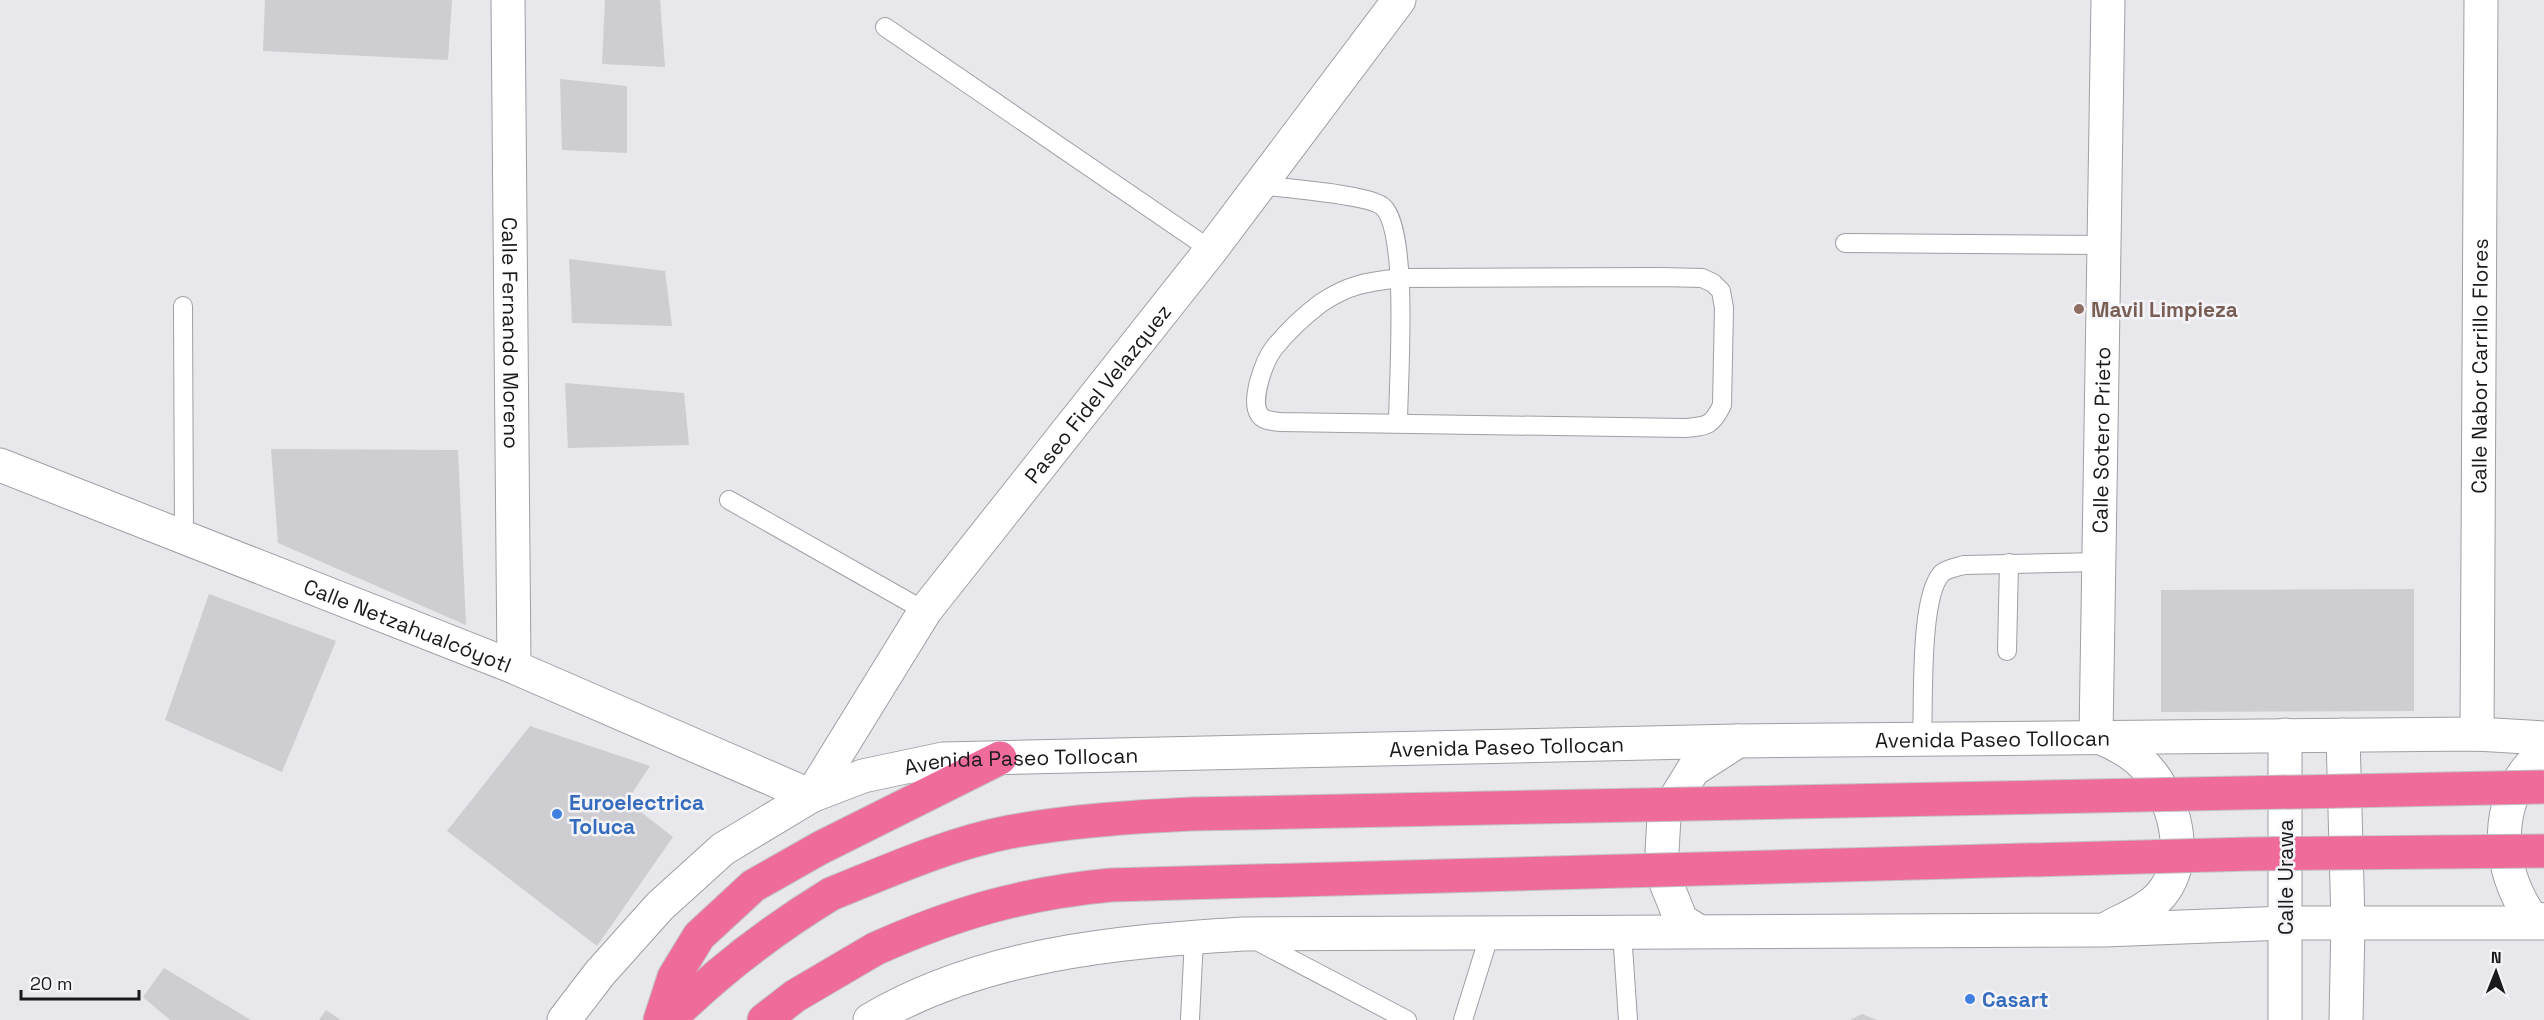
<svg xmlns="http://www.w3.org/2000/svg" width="2544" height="1020" viewBox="0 0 2544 1020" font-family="'Space Grotesk',sans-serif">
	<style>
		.building { fill: #cdcdd2 }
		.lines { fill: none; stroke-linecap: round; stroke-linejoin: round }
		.lane-casing { stroke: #9f9fa4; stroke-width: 20 }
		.street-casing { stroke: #9f9fa4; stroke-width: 35 }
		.secondary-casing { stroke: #9f9fa4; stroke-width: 35 }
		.highway-casing { stroke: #c3c3c4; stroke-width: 35 }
		.lane { stroke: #fff; stroke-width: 18 }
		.street { stroke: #fff; stroke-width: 33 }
		.secondary { stroke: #fff; stroke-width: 33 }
		.highway { stroke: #ee6b9a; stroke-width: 33 }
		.highway-bridge-casing { stroke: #c3c3c4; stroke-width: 35; stroke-linecap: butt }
		.highway-bridge { stroke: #ee6b9a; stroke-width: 33 }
		.education-dot { fill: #8d6e63; stroke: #f5f4f9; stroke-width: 2 }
		.shop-dot { fill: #3f7fe0; stroke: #f5f4f9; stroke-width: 2 }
		.labels { text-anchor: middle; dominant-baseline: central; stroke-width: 5; stroke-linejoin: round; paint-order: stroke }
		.education-label { font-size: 21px; font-weight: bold; fill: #785e54; stroke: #f5f4f9; text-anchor: start }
		.street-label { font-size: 21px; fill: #1a1a1c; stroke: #f5f4f9 }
		.shop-label { font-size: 21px; font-weight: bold; fill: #366cbe; stroke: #f5f4f9; text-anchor: start }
	</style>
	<rect width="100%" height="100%" fill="#e7e7ec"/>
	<!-- building -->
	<g class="building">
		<path d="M265,0H452L448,60L263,51Z"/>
		<path d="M605,0H660L665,67L602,64Z"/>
		<path d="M560,79L627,86V153L562,150Z"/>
		<path d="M569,259L665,271L672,326L572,323Z"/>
		<path d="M565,383L684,393L689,445L568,448Z"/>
		<path d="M271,449L458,450L466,625L278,543Z"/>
		<path d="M2414,589V711L2161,712V590Z"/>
		<path d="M209,594L336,641L282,772L165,720Z"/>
		<path d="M530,726L650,766L627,801L673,837L597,946L447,831Z"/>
		<path d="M164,968L251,1020H170L143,997Z"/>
		<path d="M326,1010L341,1020H319Z"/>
		<path d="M1862,1014L1877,1020H1850Z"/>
	</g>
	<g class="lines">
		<!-- lane casing -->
		<g class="lane-casing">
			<g id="lane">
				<path d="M885,27L1211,250"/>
				<path d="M1259,185C1282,188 1367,194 1382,206C1410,227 1398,385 1398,423"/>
				<path d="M1845,243L2104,245"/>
				<path d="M1661,277L1702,278L1713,283L1721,291L1724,308L1722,405C1712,426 1707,426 1685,428L1280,422C1272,421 1263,421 1259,414C1250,400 1264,361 1274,348C1287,332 1305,315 1321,303C1349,284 1368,282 1400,278Z"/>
				<path d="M183,306L184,537"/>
				<path d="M729,500L925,611"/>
				<path d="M2007,651L2009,563"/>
				<path d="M1922,738C1924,703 1919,596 1942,573C1947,569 1957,567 1964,565L2099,562"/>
				<path d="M1622,932L1628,1020"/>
				<path d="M1253,939L1407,1020"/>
				<path d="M1190,1020L1194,938"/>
				<path d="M1463,1020L1490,933"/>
			</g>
		</g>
		<!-- street casing -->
		<g class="street-casing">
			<g id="street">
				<path id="s1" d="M508,0L514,667"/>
				<path id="s2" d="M0,465L514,667L811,796"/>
				<path id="s3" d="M2477,734L2481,0"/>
				<path id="s4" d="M2096,736L2108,0"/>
			</g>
		</g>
		<!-- secondary casing -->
		<g class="secondary-casing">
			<g id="secondary">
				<path d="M2285,735V1020"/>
				<path d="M2343,735L2348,923L2346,1020"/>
				<path d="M2099,737C2119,745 2138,756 2151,773C2178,807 2191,867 2156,900C2143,912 2124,919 2108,928"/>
				<path d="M2544,752C2492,797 2495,865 2531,918L2544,920"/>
				<path id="s5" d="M811,796L925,611L1211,250L1399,0"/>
				<path d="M1698,931L1681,920L1661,870L1664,817L1693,770L1738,741"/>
				<path id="s6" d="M564,1020L600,973L660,906L723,849L811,796L863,776L943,759L1738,741L2477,734L2544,738"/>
				<path d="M870,1020C982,954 1115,942 1243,934L2104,930L2286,923H2544"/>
			</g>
		</g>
		<!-- highway casing -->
		<g class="highway-casing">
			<g id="highway">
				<path d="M660,1020L674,977L699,936L753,886L820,848L1000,758"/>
				<path d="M669,1020C718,971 772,930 831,894"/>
				<path d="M764,1020L795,996L875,949"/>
			</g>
		</g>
		<!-- lane -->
		<use href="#lane" class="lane"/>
		<!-- street -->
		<use href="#street" class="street"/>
		<!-- secondary -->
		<use href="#secondary" class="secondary"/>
		<!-- highway -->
		<use href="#highway" class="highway"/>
		<!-- highway-bridge casing -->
		<g class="highway-bridge-casing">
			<g id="highway-bridge">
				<path d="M831,894C888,871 948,844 1009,832C1069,821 1130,817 1191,814L2544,787"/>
				<path d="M875,949C955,913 1024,893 1111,885L2249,854L2544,851"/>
			</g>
		</g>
		<!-- highway-bridge -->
		<use href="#highway-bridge" class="highway-bridge"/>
	</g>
	<!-- markers -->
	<circle class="education-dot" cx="2079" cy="309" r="6"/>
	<g class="shop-dot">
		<circle cx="557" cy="814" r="6"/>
		<circle cx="1970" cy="999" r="6"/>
	</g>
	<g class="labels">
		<!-- education labels -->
		<g class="education-label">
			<text x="2091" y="309">Mavil Limpieza</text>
		</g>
		<!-- street labels -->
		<g class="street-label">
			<text stroke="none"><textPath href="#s1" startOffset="333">Calle Fernando Moreno</textPath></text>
			<text stroke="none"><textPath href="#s3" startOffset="368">Calle Nabor Carrillo Flores</textPath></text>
			<text stroke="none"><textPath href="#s5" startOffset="495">Paseo Fidel Velazquez</textPath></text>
			<text stroke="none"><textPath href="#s4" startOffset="296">Calle Sotero Prieto</textPath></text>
			<text stroke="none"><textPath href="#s2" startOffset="438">Calle Netzahualcóyotl</textPath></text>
			<text stroke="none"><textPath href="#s6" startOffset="1524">Avenida Paseo Tollocan</textPath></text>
			<text stroke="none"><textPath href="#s6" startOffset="1038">Avenida Paseo Tollocan</textPath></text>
			<text stroke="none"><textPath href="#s6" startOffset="552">Avenida Paseo Tollocan</textPath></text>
			<text transform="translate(2285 877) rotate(-90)">Calle Urawa</text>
		</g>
		<!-- shop labels -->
		<g class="shop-label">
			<text x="569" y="802">Euroelectrica<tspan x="569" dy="24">Toluca</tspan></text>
			<text x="1982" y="999">Casart</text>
		</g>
	</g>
	<!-- north arrow -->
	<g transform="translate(2496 972) rotate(1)" stroke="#f5f4f9" stroke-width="4.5" paint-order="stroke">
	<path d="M0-4.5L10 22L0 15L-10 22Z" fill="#1a1a1c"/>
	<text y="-9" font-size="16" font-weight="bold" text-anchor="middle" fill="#1a1a1c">N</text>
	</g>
	<!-- scale -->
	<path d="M21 990v9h118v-9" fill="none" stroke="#1a1a1c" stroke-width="3"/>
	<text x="30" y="990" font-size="18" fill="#1a1a1c" stroke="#f5f4f9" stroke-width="4.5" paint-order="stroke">20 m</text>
</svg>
